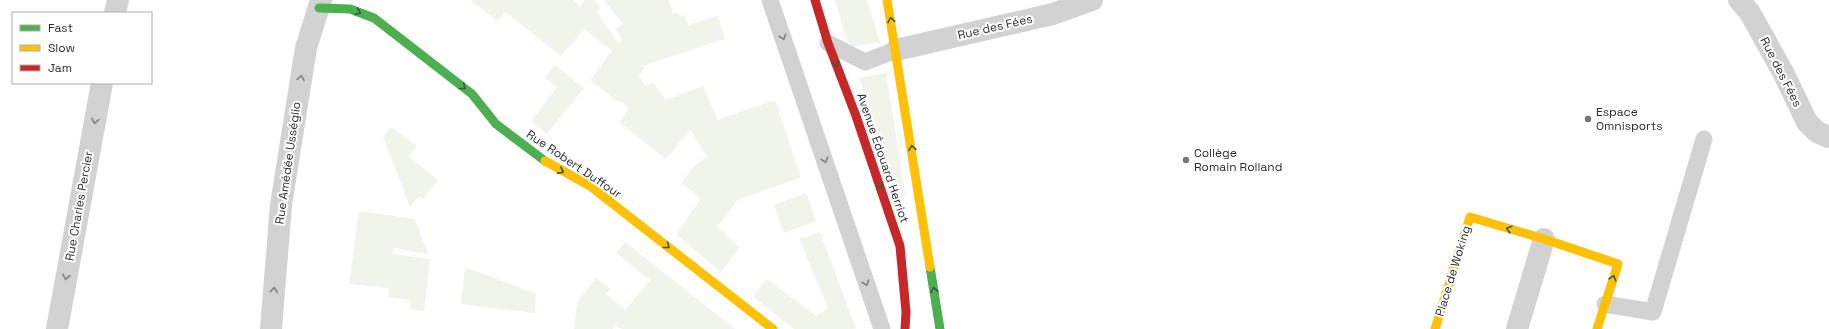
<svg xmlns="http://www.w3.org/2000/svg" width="1829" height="329" viewBox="0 0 1829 329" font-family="'Space Grotesk',sans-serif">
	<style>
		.green { fill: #f0f4eb }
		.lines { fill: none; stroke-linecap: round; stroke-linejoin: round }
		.lane { stroke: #d2d2d2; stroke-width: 17 }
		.street { stroke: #d2d2d2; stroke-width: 22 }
		.fast { stroke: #4caf50; stroke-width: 9 }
		.slow { stroke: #ffc107; stroke-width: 9 }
		.jam { stroke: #c62828; stroke-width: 9 }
		.oneway { stroke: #385a39 }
		.oneway2 { stroke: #808080 }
		.poi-dot { fill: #767676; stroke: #fff; stroke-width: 1.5 }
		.labels { text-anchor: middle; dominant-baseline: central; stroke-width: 4; stroke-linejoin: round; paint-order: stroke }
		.street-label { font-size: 12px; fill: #2d2d2d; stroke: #fff }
		.poi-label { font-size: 12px; fill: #2d2d2d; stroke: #fff; text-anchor: start }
	</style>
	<rect width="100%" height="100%" fill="#fff"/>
	<!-- green -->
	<g class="green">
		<path d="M470,0H574L580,7L585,0H594L600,8L597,12L618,43L622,39L615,29L623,24L603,0H669L673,14L678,13L680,17L685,15L688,25L718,16L725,39L642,66L644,69L639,76L646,86L653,82L666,100L703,86L718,120L775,100L801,177L738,200L717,227L740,247L721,272L676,235L701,198L681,183L694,166L707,156L690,130L666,159L619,122L629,108L619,100L618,102L590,80L612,51L584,29L561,56L505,12L497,21Z"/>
		<path d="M835,0H867L880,42L851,47L845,34Z"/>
		<path d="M555,65L584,88L547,134L531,121L557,87L545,78Z"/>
		<path d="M886,73L905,193L901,200L859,78Z"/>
		<path d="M391,127L417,146L409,157L438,180L423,199L419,196L410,207L383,137Z"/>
		<path d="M806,193L816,221L784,233L774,205Z"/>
		<path d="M359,211L415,219L428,254L394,248L393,254L430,259L424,311L410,309L411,300L388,297L389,288L349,284Z"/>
		<path d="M820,232L856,329H794L753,297L767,279L816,316L828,308L799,239Z"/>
		<path d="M625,242L735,329H622L614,326L613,329H574L577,302L596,278L610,289L606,294L625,310L650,280L616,253Z"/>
		<path d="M465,267L536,294L535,313L461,304Z"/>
	</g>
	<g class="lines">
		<!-- lane -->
		<g class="lane">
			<path d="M770,0L882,329"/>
			<path d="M828,43L865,62L896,50"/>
			<path d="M1605,304L1653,312L1704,139"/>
		</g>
		<!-- street -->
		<g class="street">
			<path d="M1739,0L1750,13L1784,74L1807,122L1817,132L1829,137"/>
			<path d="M115,13L118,0"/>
			<path d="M896,50L1053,14L1092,0"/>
			<path d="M57,329L102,83"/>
			<path d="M271,329L281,205L306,48L321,0"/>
			<path d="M1517,329L1544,239"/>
		</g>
		<!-- fast -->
		<g class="fast">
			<path d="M319,8L350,9L374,18L472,94L496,124L545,161"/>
			<path d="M930,267L940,329"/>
		</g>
		<!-- slow -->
		<g class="slow">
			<path d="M887,0L930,267"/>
			<path d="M545,161L590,186L773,329"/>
			<path d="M1435,329L1470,217L1544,239L1618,264L1597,329"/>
		</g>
		<!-- jam -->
		<path class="jam" d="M815,0L828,43L856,116L900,246L906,312L905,329"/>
	</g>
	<!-- one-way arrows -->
	<defs><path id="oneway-chevron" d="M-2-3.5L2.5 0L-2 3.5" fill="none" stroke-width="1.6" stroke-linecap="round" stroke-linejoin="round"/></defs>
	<g class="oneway">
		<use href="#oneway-chevron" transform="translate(358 12) rotate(21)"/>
		<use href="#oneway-chevron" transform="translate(891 20) rotate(-101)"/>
		<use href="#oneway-chevron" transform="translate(836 64) rotate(69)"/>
		<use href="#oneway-chevron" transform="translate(463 87) rotate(38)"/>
		<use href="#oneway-chevron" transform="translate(912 148) rotate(-99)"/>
		<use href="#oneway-chevron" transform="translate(561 171) rotate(28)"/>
		<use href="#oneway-chevron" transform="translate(880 186) rotate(71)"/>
		<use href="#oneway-chevron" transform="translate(1509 229) rotate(-164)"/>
		<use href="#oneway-chevron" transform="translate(667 246) rotate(38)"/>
		<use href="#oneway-chevron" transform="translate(1613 278) rotate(-72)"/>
		<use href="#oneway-chevron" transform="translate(934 290) rotate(-99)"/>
	</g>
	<g class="oneway2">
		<use href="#oneway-chevron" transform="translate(783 37) rotate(71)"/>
		<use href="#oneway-chevron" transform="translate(301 78) rotate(-81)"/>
		<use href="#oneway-chevron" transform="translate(95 121) rotate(100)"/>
		<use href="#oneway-chevron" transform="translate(825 160) rotate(71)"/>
		<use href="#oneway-chevron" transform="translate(66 277) rotate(100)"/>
		<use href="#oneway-chevron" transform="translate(866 283) rotate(71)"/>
		<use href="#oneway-chevron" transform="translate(274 290) rotate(-85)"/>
	</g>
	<!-- markers -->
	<g class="poi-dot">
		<circle cx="1588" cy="119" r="4"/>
		<circle cx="1186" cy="160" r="4"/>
	</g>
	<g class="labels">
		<!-- street labels -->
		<g class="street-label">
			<text transform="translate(995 27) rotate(-13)">Rue des Fées</text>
			<text transform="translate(1781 72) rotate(63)">Rue des Fées</text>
			<text transform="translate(883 158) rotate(71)">Avenue Édouard Herriot</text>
			<text transform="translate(288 163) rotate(-82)">Rue Amédée Usséglio</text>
			<text transform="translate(574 164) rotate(34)">Rue Robert Duffour</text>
			<text transform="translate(79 206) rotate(-80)">Rue Charles Percier</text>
			<text transform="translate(1453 271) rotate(-73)">Place de Woking</text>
		</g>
		<!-- poi labels -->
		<g class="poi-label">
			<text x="1596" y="112">Espace<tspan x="1596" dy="14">Omnisports</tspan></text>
			<text x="1194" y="153">Collège<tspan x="1194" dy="14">Romain Rolland</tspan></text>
		</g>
	</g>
	<!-- legend -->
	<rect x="12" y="12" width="140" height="72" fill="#ffffff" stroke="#ababab"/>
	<rect x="20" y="25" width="20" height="6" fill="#4caf50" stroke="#ababab"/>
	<text x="48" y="32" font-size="12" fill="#2d2d2d">Fast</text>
	<rect x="20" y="45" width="20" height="6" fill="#ffc107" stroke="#ababab"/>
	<text x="48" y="52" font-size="12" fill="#2d2d2d">Slow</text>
	<rect x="20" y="65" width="20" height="6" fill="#c62828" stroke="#ababab"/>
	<text x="48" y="72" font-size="12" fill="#2d2d2d">Jam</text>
</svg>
